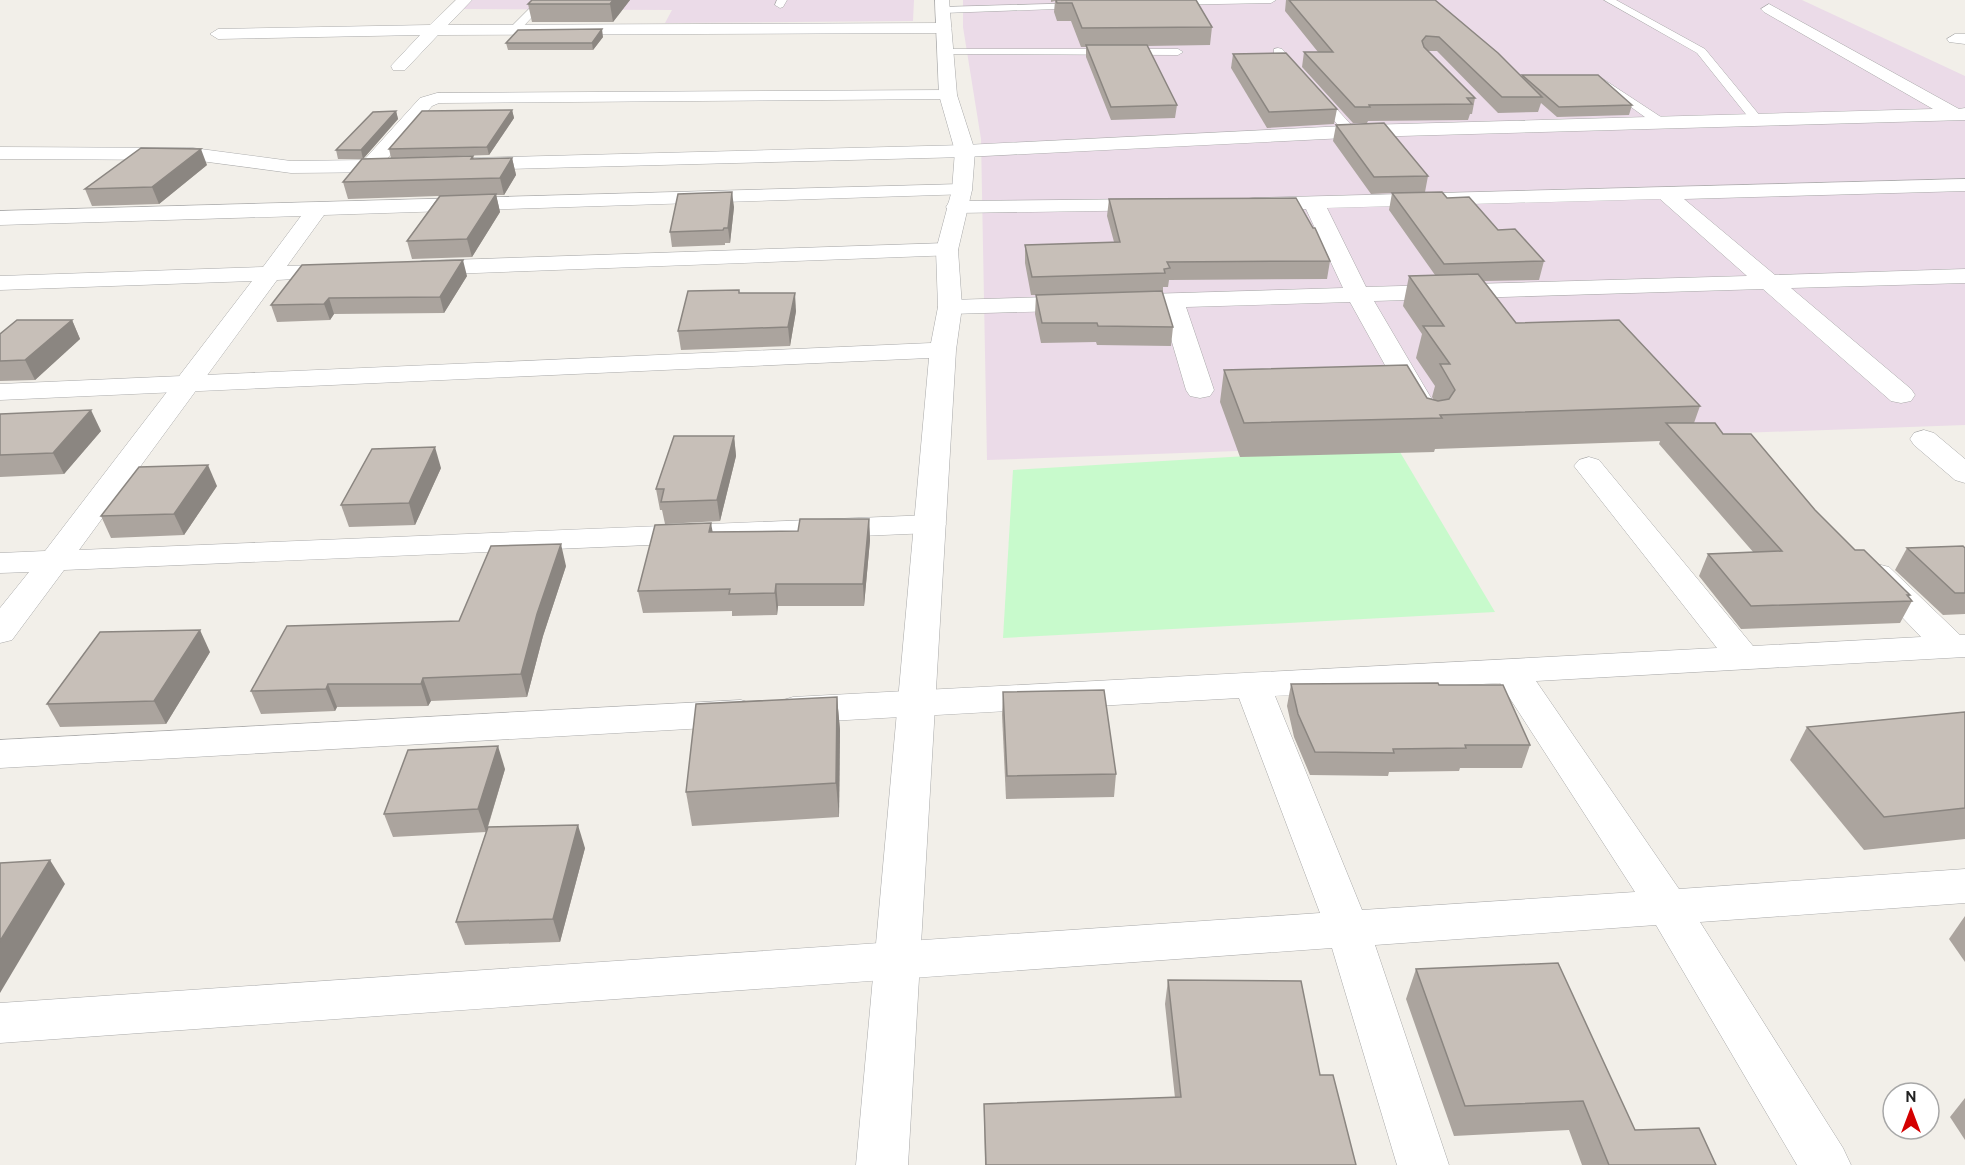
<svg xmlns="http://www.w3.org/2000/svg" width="1965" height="1165" viewBox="0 0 1965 1165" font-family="Cabin,sans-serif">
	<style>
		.industrial { fill: #ebdbe8 }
		.park { fill: #c8facc }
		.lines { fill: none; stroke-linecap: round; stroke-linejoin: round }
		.service-casing { stroke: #a9a9a9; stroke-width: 1 }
		.minor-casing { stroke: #a9a9a9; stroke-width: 1 }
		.tertiary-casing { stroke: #a9a9a9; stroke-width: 1 }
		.service { fill: #fff; fill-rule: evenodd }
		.minor { fill: #fff; fill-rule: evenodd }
		.tertiary { fill: #fff; fill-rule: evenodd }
		.wall { fill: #aba49e }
		.shaded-wall { fill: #8b8681 }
		.building { fill: #c7bfb8; stroke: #8b8681; stroke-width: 1.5 }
	</style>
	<rect width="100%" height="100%" fill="#f2efe9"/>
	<!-- industrial -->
	<g class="industrial">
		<path d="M469,0H914L913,21L665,23L672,10L461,9Z"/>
		<path d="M963,0H1802L1965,76V425L987,460L981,139L963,27Z"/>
	</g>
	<!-- park -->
	<path class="park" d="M1397,447L1495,612L1003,638L1013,470Z"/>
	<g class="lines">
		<!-- service casing -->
		<g class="service-casing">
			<g id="service">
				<path d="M538,0H548L519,31H511V27Z"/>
				<path d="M777,0H787L783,7L780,8L775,5Z"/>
				<path d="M1169,0H1276L1271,3L1166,5L1164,3Z"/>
				<path d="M1604,0H1616L1705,49L1761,117V123H1753L1697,53Z"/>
				<path d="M1081,3L1084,4V8L943,13L938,10L943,7Z"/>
				<path d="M1278,48L1282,49L1354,128V134H1346L1274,53V49Z"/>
				<path d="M946,49H1178L1183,52L1178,55L942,54L941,52Z"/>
				<path d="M1603,79L1664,119V125H1656L1599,84L1597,82Z"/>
			</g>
		</g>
		<!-- minor casing -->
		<g class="minor-casing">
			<g id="minor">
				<path d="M456,0H472L448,25L944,23L952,28L944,33L438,35L405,70H393L391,66L420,35L218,39L210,34L218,29L430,25Z"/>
				<path d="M1769,4L1959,109L1965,108V120L1365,137L965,157L469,170L462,168L459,164L462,160L469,158L965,145L1365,125L1933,109L1764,12L1761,9Z"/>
				<path d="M1955,34H1965V44L1949,42L1947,39Z"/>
				<path d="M948,90L954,91L957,95L954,99L439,103L432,106L386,160L406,162L409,166L406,170L399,172L291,173L193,160L0,159V147L193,148L291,161L364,160L420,98L437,93Z"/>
				<path d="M1965,179V191L1684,199L1775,275L1965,269V283L1791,288L1911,389L1915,395L1911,401L1901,403L1891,401L1763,289L1374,301L1434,403L1430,409L1420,411L1410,409L1406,403L1350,302L1186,307L1214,390L1210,396L1200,398L1190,396L1186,390L1162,308L950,314L941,312L938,307L941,302L950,300L1343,288L1306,209L1253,210L1245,209L1242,204L1245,199L1253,198ZM1660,199L1747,276L1366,287L1327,208Z"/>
				<path d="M962,184L969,186L972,190L969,194L324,215L287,266L340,264L348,266L352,271L348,276L277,280L79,550L930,515L941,517L946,524L941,531L930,533L64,570L12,640L0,643V608L29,572L0,573V553L45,551L252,281L0,290V276L263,267L301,216L0,225V211Z"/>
				<path d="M1153,199L1161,200L1164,205L1161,210L957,213L949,212L946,207L949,202L957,201Z"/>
				<path d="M947,243L955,245L958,250L955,255L422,275L414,273L410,268L414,263L422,261Z"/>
				<path d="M1924,430L1934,433L1965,459V483L1955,480L1914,445L1910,439L1914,433Z"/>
				<path d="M1589,457L1599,460L1753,646L1921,637L1861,574L1865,567L1877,564L1889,567L1960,635H1965V657L1536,681L1679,889L1965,869V903L1700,922L1843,1148L1851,1165H1797L1656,925L1375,945L1449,1165H1397L1332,948L0,1043V1003L1320,913L1239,698L793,723L780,719L775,710L780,701L793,697L1717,648L1574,466L1579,460ZM1500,683L1635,892L1362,910L1275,696Z"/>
				<path d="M741,700L754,704L760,713L754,722L741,726L0,768V740Z"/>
			</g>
		</g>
		<!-- tertiary casing -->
		<g class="tertiary-casing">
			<path id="tertiary" d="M935,0H949L957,95L975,151L972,190L958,250L962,307L956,350L908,1165H856L929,358L0,400V384L931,343L938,307L936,250L952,190L955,151L939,95Z"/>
		</g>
		<!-- service -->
		<use href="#service" class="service"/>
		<!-- minor -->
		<use href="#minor" class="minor"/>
		<!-- tertiary -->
		<use href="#tertiary" class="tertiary"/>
	</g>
	<!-- wall -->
	<g class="wall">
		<path d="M532,0H630L613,22H532L528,4Z"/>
		<path d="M1051,0H1196L1212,27L1210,45L1147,46L1177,105L1175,118L1111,120L1086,57V47H1081L1071,21H1057L1054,12L1055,1L1051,2Z"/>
		<path d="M1286,0H1435L1522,77V75L1632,105L1629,115L1557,117L1541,103L1538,112L1498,113L1437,51H1428L1475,98L1472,114H1470L1468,120L1368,121L1367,123H1353L1302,67L1304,52H1318L1285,11Z"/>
		<path d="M603,37L593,50H508L506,43Z"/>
		<path d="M1233,54L1337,109L1334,124L1267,128L1231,68Z"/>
		<path d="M512,110L514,118L489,155L391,158L389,149Z"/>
		<path d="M396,111L398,119L363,159L473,156L474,159L512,158L516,175L504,195H496L500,212L472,257L412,259L407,241L439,196L348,199L343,182L362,159H338L336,150Z"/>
		<path d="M1336,125L1428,176L1425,192L1447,198L1498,230L1544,261L1539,280L1484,281L1516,323L1700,406L1694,423L1723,434L1815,510L1855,550L1910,595L1909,597L1912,601L1900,623L1741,629L1699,576L1708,554L1754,553L1659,444L1660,441L1435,449L1434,452L1240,457L1220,402L1224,370L1434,400L1432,397L1435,386L1416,358L1422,334L1403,306L1409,276L1435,275L1389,210L1392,193L1371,194L1333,141Z"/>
		<path d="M207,165L159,204L92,206L85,189Z"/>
		<path d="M1109,199L1330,261L1327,279L1169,280L1168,287H1163V291L1087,294L1173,327L1171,346L1097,345L1096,342L1041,343L1035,314L1036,295H1031L1025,263V245L1114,242L1107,216Z"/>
		<path d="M734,207L730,243H725V245L672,247L670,232Z"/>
		<path d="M467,276L444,313L334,314L330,320L277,322L271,305Z"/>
		<path d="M740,293L796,311L790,346L681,350L678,331Z"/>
		<path d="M72,320L80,339L35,380L0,381V334Z"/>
		<path d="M0,414L101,431L64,474L0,477Z"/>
		<path d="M734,436L736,456L720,521L665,524L662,510H660L656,489Z"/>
		<path d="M441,468L415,525L349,527L341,505Z"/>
		<path d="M217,486L184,535L111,538L101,516Z"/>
		<path d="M869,519L870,540L864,606H778L777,615L732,616V611L643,613L638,591L713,532L798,531Z"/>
		<path d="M1907,548H1965V614L1943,615L1895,570Z"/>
		<path d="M566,566L543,636L527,697L431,701L428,706L337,707L335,711L261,714L251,691L459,621Z"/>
		<path d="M210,652L166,724L60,727L47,704Z"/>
		<path d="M1291,684L1439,685L1530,745L1522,768H1460L1459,771L1389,772L1388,776L1310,775L1294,737L1287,706Z"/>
		<path d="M1003,692L1116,774L1114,797L1006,799L1002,715Z"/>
		<path d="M837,697L840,730L839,817L692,826L686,792Z"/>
		<path d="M1965,712V839L1864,850L1790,760L1807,727Z"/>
		<path d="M505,769L488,827L585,848L560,942L465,945L456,922L486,832L393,837L384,814Z"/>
		<path d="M1965,916V962L1949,939Z"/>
		<path d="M1416,969L1635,1130L1716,1165H1582L1569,1130L1454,1136L1406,999Z"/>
		<path d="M1168,980L1320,1075L1356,1165H985L984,1104L1175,1098L1165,1004Z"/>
		<path d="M1965,1098V1140L1950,1117Z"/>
	</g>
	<!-- shaded-wall -->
	<g class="shaded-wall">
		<path d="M613,0H630L613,22L610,4Z"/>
		<path d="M602,29L603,37L593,50L592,43Z"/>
		<path d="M512,110L514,118L489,155L487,147Z"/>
		<path d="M396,111L398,119L363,159L361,150Z"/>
		<path d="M201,149L207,165L159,204L152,187Z"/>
		<path d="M512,158L516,175L504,195L500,178Z"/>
		<path d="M732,192L734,207L730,243L728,228Z"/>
		<path d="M496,194L500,212L472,257L467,239Z"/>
		<path d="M463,260L467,276L444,313L440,297Z"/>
		<path d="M795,293L796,311L790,346L788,327Z"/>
		<path d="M329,298L334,314L330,320L324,304Z"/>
		<path d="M72,320L80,339L35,380L25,360Z"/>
		<path d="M91,410L101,431L64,474L53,453Z"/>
		<path d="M734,436L736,456L720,521L717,500Z"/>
		<path d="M435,447L441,468L415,525L409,503Z"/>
		<path d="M208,465L217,486L184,535L174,514Z"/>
		<path d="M869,519L870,540L864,606L863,584Z"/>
		<path d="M711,523L715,544L709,532Z"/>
		<path d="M561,544L566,566L543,636L527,697L521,674L537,614Z"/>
		<path d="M776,584L778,606L777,615L775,593Z"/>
		<path d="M200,630L210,652L166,724L154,701Z"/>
		<path d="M423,678L431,701L428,706L421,684Z"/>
		<path d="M328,684L337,707L335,711L326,689Z"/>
		<path d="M837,697L840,730L839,817L836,783Z"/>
		<path d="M498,746L505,769L486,832L478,809Z"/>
		<path d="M578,825L585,848L560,942L553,919Z"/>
		<path d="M50,860L65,884L0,993V941Z"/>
	</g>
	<!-- building -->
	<g class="building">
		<path d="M532,0H613L610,4H528Z"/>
		<path d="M1056,0H1196L1212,27L1082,28L1072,3H1057Z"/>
		<path d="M1289,0H1435L1498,53L1542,97H1502L1439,37L1426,36L1422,41L1424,47L1475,98H1467L1472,104L1369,105L1370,107H1355L1304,52H1333Z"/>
		<path d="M602,29L592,43H506L518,30Z"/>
		<path d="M1086,45H1147L1177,105L1111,107Z"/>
		<path d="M1286,53L1337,109L1269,112L1233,54Z"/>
		<path d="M1522,75H1598L1632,105L1559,107Z"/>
		<path d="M512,110L487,147L389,149L422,111Z"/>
		<path d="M396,111L361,150H336L373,112Z"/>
		<path d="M1384,123L1428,176L1374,177L1336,125Z"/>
		<path d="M141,148L201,149L152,187L85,189Z"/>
		<path d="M473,156L471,159L512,158L500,178L343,182L362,159Z"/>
		<path d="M732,192L728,228H724L723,230L670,232L678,194Z"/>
		<path d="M1442,192L1447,198L1469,197L1498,230L1515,229L1544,261L1444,264L1392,193Z"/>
		<path d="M496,194L467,239L407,241L440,196Z"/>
		<path d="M1296,198L1313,228H1315L1330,261L1167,262L1170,268L1164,269L1165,273L1032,277L1025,245L1120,242L1109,199Z"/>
		<path d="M463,260L440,297L329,298L324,304L271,305L302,265Z"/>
		<path d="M1478,274L1516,323L1619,320L1700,406L1440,415L1442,418L1244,423L1224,370L1407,365L1427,398L1438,401L1449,399L1455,390L1440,364H1450L1423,326H1444L1409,276Z"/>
		<path d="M739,290V293H795L788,327L678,331L688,291Z"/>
		<path d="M1162,291L1173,327L1098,326L1097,323H1042L1036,295Z"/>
		<path d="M17,320H72L25,360L0,361V334Z"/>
		<path d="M91,410L53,453L0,455V414Z"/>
		<path d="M1666,423H1715L1723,434H1751L1815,510L1855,550H1864L1910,595H1907L1912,601L1751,606L1708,554L1782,551Z"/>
		<path d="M674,436H734L717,500L661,502L664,489H656Z"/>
		<path d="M435,447L409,503L341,505L372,449Z"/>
		<path d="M208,465L174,514L101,516L139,467Z"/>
		<path d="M800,519H869L863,584H776L775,593L729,594L730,589L638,591L655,525L711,523L709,532L798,531Z"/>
		<path d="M561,544L537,614L521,674L423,678L421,684H328L326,689L251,691L287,626L459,621L491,546Z"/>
		<path d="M1963,546L1965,548V593H1955L1907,548Z"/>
		<path d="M200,630L154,701L47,704L100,632Z"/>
		<path d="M1438,683L1439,685H1503L1530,745H1465L1466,748L1393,749L1394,753L1315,752L1298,714L1291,684Z"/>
		<path d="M1104,690L1116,774L1007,776L1003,692Z"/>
		<path d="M837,697L836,783L686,792L696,704Z"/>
		<path d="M1965,712V808L1884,817L1807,727Z"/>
		<path d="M498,746L478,809L384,814L408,750Z"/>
		<path d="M578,825L553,919L456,922L488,827Z"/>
		<path d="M50,860L0,941V863Z"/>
		<path d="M1558,963L1635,1130L1699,1128L1716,1165H1609L1583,1101L1465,1106L1416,969Z"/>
		<path d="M1168,980L1301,981L1320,1075H1333L1356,1165H986L984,1104L1181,1097Z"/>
	</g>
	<!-- north arrow -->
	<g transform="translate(1911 1111)"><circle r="28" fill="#ffffff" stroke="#a7a7a7" stroke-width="1.5"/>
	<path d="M0-4.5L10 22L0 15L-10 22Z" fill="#d40000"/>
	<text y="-9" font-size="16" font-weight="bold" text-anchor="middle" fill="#222222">N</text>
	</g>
</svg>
